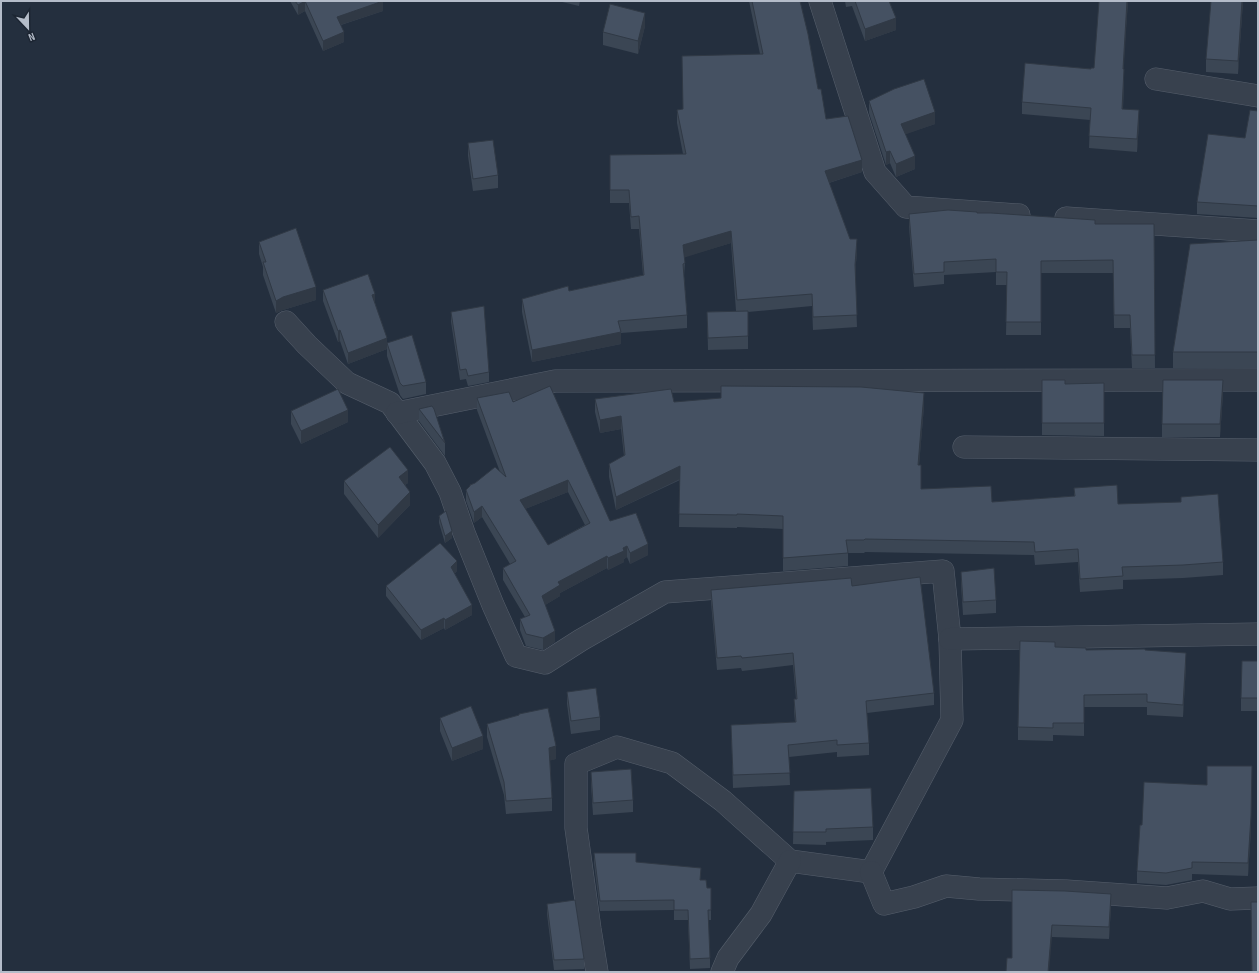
<svg xmlns="http://www.w3.org/2000/svg" width="1259" height="973" viewBox="0 0 1259 973" font-family="'Sofia Sans Condensed',sans-serif">
	<style>
		.lines { fill: none; stroke-linecap: round; stroke-linejoin: round }
		.street-casing { stroke: #565f6c; stroke-width: 23 }
		.street { stroke: #38414e; stroke-width: 22 }
		.wall { fill: #3b4654; fill-rule: evenodd }
		.shaded-wall { fill: #303945 }
		.building { fill: #455162; stroke: #303945; fill-rule: evenodd }
	</style>
	<rect width="100%" height="100%" fill="#242f3e"/>
	<g class="lines">
		<!-- street casing -->
		<g class="street-casing">
			<g id="street">
				<path d="M820,1L875,172L906,207L1019,215"/>
				<path d="M1156,79L1258,96"/>
				<path d="M1066,218L1258,231"/>
				<path d="M286,322L307,345L347,383L390,403L435,463L450,492L464,533L493,605L516,656L545,663L581,640L665,592L943,571L950,639L952,720L871,872L790,861L723,801L672,763L617,747L576,764V828L590,929L597,972"/>
				<path d="M397,413L555,381L1258,380"/>
				<path d="M964,447L1258,450"/>
				<path d="M950,639L1258,634"/>
				<path d="M871,872L884,904L914,897L946,886L979,889L1066,891L1167,898L1203,891L1230,899L1258,898"/>
				<path d="M722,972L728,958L761,914L790,861"/>
			</g>
		</g>
		<!-- street -->
		<use href="#street" class="street"/>
	</g>
	<!-- wall -->
	<g class="wall">
		<path d="M290,1H383V11L341,25L344,42L323,51L305,11L298,15Z"/>
		<path d="M558,1H580L579,6Z"/>
		<path d="M749,1H800L818,89L826,119L862,172L829,183L850,239L857,252L855,273L857,327L813,330L812,306L748,312V349L708,350L707,312L736,311L731,243L684,257L685,263L684,276L687,315V328L621,333V344L532,362L522,312V299L569,291L643,275L639,229H631L629,203H610V155L683,154L677,123V110L683,109L760,54Z"/>
		<path d="M845,1H889L896,30L865,41L852,6L846,7Z"/>
		<path d="M1128,1L1123,69L1124,82L1123,109L1139,123L1137,152L1089,148L1090,120L1022,114V102L1091,69L1094,68Z"/>
		<path d="M1243,1L1238,74L1206,72V59Z"/>
		<path d="M645,26L638,54L603,45V32Z"/>
		<path d="M869,101L935,124L905,134L915,169L896,177L890,163L886,165L869,113Z"/>
		<path d="M1258,111V218L1197,214V202L1245,138Z"/>
		<path d="M468,143L498,175V188L473,191L468,156Z"/>
		<path d="M977,213L1095,224H1154L1155,368H1132L1130,328H1114L1113,273H1041V335H1006L1007,285H996V272L944,275V284L914,287L909,227V214Z"/>
		<path d="M1258,240V368H1173V352Z"/>
		<path d="M259,242L316,300L283,310L276,313L263,275V267L259,254Z"/>
		<path d="M323,290L375,303L387,343L426,382V394L403,399L400,395L387,356V349L348,364L340,341L338,342L323,301Z"/>
		<path d="M451,312L489,372V382L468,386L466,379L460,380L451,322Z"/>
		<path d="M1042,380L1065,384L1104,383V436L1042,435Z"/>
		<path d="M1223,393L1220,437H1162V424Z"/>
		<path d="M477,398L513,402L610,521L648,555L630,564L627,557L624,559V562L608,570L607,568L560,593V596L545,605L555,642L543,650L526,646L520,630V619L525,617L503,580V568L510,564L482,517L474,523L466,501V490L470,487V485L475,483L500,472L477,410ZM568,492L585,525L548,545L525,509Z"/>
		<path d="M595,399L674,402L924,406L919,465L921,489L992,502L1074,496V488L1118,504L1223,562V575L1183,578L1123,580V589L1080,592L1078,562L1035,565L1034,555L865,552L864,553H848V566L783,571V529L737,527V528L679,527L680,480L616,510L609,477V464L624,456L621,429L600,433L595,412Z"/>
		<path d="M419,409L445,443V456L419,421Z"/>
		<path d="M291,411L348,422L301,444L291,424Z"/>
		<path d="M344,481L408,483L405,485L410,505L378,538L344,494Z"/>
		<path d="M439,516L452,538L445,543L439,523Z"/>
		<path d="M457,571L454,574L472,615L445,630L444,628L421,640L386,596V586Z"/>
		<path d="M961,572L996,600V613L963,615L961,584Z"/>
		<path d="M852,586L934,693V705L867,713L869,743V755L837,757V752L789,757L790,785L733,788L731,725L795,722L794,711V699H796L793,665L742,671L741,668L717,670L711,602V590Z"/>
		<path d="M1055,647L1086,650H1145L1186,665L1183,717L1147,715V707H1084V736L1053,735V741L1018,740V727Z"/>
		<path d="M1258,661V711H1241V698Z"/>
		<path d="M567,692L600,717V730L571,734L567,704Z"/>
		<path d="M440,718L483,749L452,761L440,731Z"/>
		<path d="M487,724L556,759L550,760L552,798V811L506,814L504,795L487,737Z"/>
		<path d="M591,772L633,800V812L593,815L591,785Z"/>
		<path d="M794,791L873,827V840L826,842V845L793,844Z"/>
		<path d="M1142,825L1251,829L1248,876L1192,874V880L1166,885L1137,883V871Z"/>
		<path d="M594,853L636,862L701,880L707,888H711V920H708L710,957V968L690,969L688,920H674V910L600,911L594,863Z"/>
		<path d="M1012,890L1111,907L1109,939L1052,937L1012,958Z"/>
		<path d="M547,904L584,959V969L554,970L547,914Z"/>
	</g>
	<!-- shaded-wall -->
	<g class="shaded-wall">
		<path d="M305,1V11L298,15V5Z"/>
		<path d="M383,1V11L337,26V17Z"/>
		<path d="M1127,1H1128L1123,82V69Z"/>
		<path d="M1242,1H1243L1238,74V61Z"/>
		<path d="M645,13V26L638,54V41Z"/>
		<path d="M896,18V30L865,41V29Z"/>
		<path d="M344,32V42L323,51V41Z"/>
		<path d="M1124,69V82L1122,122V109Z"/>
		<path d="M1139,110V123L1137,152V139Z"/>
		<path d="M935,112V124L901,136V124Z"/>
		<path d="M890,151V163L886,165V152Z"/>
		<path d="M915,156V169L896,177V164Z"/>
		<path d="M862,160V172L825,184V171Z"/>
		<path d="M731,231V243L683,258V245Z"/>
		<path d="M857,239V252L855,277V265Z"/>
		<path d="M316,287V300L283,310L276,313V301L283,297Z"/>
		<path d="M375,294V304L372,295Z"/>
		<path d="M340,330V341L338,342V331Z"/>
		<path d="M621,332V344L532,362V350Z"/>
		<path d="M387,338V349L348,364V353Z"/>
		<path d="M1223,380V393L1220,437V424Z"/>
		<path d="M924,393V406L918,478V465Z"/>
		<path d="M348,410V422L301,444V431Z"/>
		<path d="M621,416V429L600,433V420Z"/>
		<path d="M680,466V479L616,510V497Z"/>
		<path d="M408,470V483L399,489V477Z"/>
		<path d="M568,480V492L520,511V500Z"/>
		<path d="M410,492V505L378,538V525Z"/>
		<path d="M482,506V517L474,523V512Z"/>
		<path d="M452,531V538L445,543V536Z"/>
		<path d="M648,544V555L630,564V553Z"/>
		<path d="M627,546V557L624,559V562L608,570V558L623,548Z"/>
		<path d="M607,556V568L560,593V596L542,607V596L558,582Z"/>
		<path d="M457,561V571L451,577V567Z"/>
		<path d="M472,605V615L445,630V620Z"/>
		<path d="M444,618V628L421,640V630Z"/>
		<path d="M555,631V642L543,650V638Z"/>
		<path d="M1186,653V665L1183,717V705Z"/>
		<path d="M483,736V749L452,761V748Z"/>
		<path d="M556,746V759L549,761V748Z"/>
		<path d="M1252,766L1251,829L1248,876V863Z"/>
		<path d="M1111,894V907L1109,939V927Z"/>
		<path d="M1052,925V937L1049,972H1048Z"/>
	</g>
	<!-- building -->
	<g class="building">
		<path d="M295,1H383L337,17L344,32L323,41L305,1L298,5Z"/>
		<path d="M752,1H800L808,34L818,89H821L826,119L848,116L862,160L825,171L850,239H857L855,265L857,315L813,317L812,294L737,300L731,231L683,245L685,263L683,264L687,315L618,321L621,332L532,350L522,299L568,286L569,291L644,275L639,216L631,217L629,190H610V155L686,154L677,110L683,109L682,56L763,54Z"/>
		<path d="M855,1H889L896,18L865,29Z"/>
		<path d="M1099,1H1127L1123,69H1124L1122,109L1139,110L1137,139L1089,136L1091,108L1022,102L1025,63L1091,69V68H1094Z"/>
		<path d="M1211,1H1242L1238,61L1206,59Z"/>
		<path d="M610,4L645,13L638,41L603,32Z"/>
		<path d="M924,79L935,112L901,124L915,156L896,164L890,151L886,152L869,101L894,89Z"/>
		<path d="M1250,110L1258,111V206L1197,202L1208,134L1245,138Z"/>
		<path d="M493,140L498,175L473,179L468,143Z"/>
		<path d="M948,210L977,212V213H991L1095,220V224H1154L1155,355H1132L1130,315H1114L1113,260L1041,261V322H1006L1007,272H996V259L944,262V272L914,274L909,214Z"/>
		<path d="M296,228L316,287L283,297L276,301L263,262H266L259,242Z"/>
		<path d="M1258,240V352H1173L1190,244Z"/>
		<path d="M368,274L375,294L372,295L387,338L348,353L340,330L338,331L323,290Z"/>
		<path d="M484,306L489,372L468,376L466,369L460,370L451,312Z"/>
		<path d="M748,311V336L708,338L707,312Z"/>
		<path d="M412,335L426,382L403,386L400,383L387,343Z"/>
		<path d="M1042,380H1065V384L1104,383V423H1042Z"/>
		<path d="M1163,380H1223L1220,424H1162Z"/>
		<path d="M550,386L610,521L636,513L648,544L630,553L627,546L623,548L624,551L608,558L607,556L558,582L560,585L542,596L555,631L543,638L526,634L520,619L530,615L503,568L516,561L482,506L474,512L466,490L470,486V485L475,483L495,467L506,477L477,398L509,392L513,402ZM568,480L590,523L548,545L520,500Z"/>
		<path d="M721,386L861,387L924,393L918,465H921V489L991,486L992,502L1075,496L1074,488L1117,485L1118,504L1181,502V497L1218,494L1223,562L1183,565L1122,567L1123,576L1080,579L1078,549L1035,552L1034,542L865,539L864,540H846L848,553L783,558V516L737,514V515L679,514L680,466L616,497L609,464L625,455L621,416L600,420L595,399L671,389L674,402L721,398Z"/>
		<path d="M338,389L348,410L301,431L291,411Z"/>
		<path d="M432,406L434,409L445,443L419,409Z"/>
		<path d="M390,447L408,470L399,477L410,492L378,525L344,481Z"/>
		<path d="M446,511L452,531L445,536L439,516Z"/>
		<path d="M440,543L457,561L451,567L472,605L445,620L444,618L421,630L386,586Z"/>
		<path d="M994,568L996,600L963,602L961,572Z"/>
		<path d="M920,577L934,693L866,701L869,743L837,745V740L788,745L790,773L733,775L731,725L796,722L794,699H797L793,653L742,658L741,656L717,658L711,590L851,578L852,586Z"/>
		<path d="M1020,641L1055,642V647L1086,648V650L1145,649V650L1186,653L1183,705L1147,702V694L1084,695V723H1053V728L1018,727Z"/>
		<path d="M1242,661H1258V698H1241Z"/>
		<path d="M596,688L600,717L571,721L567,692Z"/>
		<path d="M471,706L483,736L452,748L440,718Z"/>
		<path d="M548,708L556,746L549,748L552,798L506,801L504,782L487,724L519,715V714Z"/>
		<path d="M1207,766H1252L1251,816L1248,863L1192,862V868L1166,873L1137,871L1140,825H1142L1144,782L1207,785Z"/>
		<path d="M631,769L633,800L593,803L591,772Z"/>
		<path d="M871,788L873,827L826,829V832H793L794,791Z"/>
		<path d="M594,853H636V862L701,868L700,880H706L707,888H711V910H708L710,958L690,959L688,910H674V900L600,901Z"/>
		<path d="M1012,890L1065,891L1111,894L1109,927L1052,925L1048,972H1006L1007,958H1012Z"/>
		<path d="M575,900L584,959L554,960L547,904Z"/>
		<path d="M1251,902H1258V972H1252Z"/>
	</g>
	<!-- border -->
	<rect width="1259" height="973" fill="none" stroke="#b4bcc9" stroke-width="4"/>
	<!-- north arrow -->
	<g transform="translate(28 28) rotate(158)" stroke="#1d2633" stroke-width="3" paint-order="stroke">
	<path d="M0-3L7 15L0 10L-7 15Z" fill="#b4bcc9"/>
	<text y="-6" font-size="11" font-weight="bold" text-anchor="middle" fill="#b4bcc9">N</text>
	</g>
</svg>
